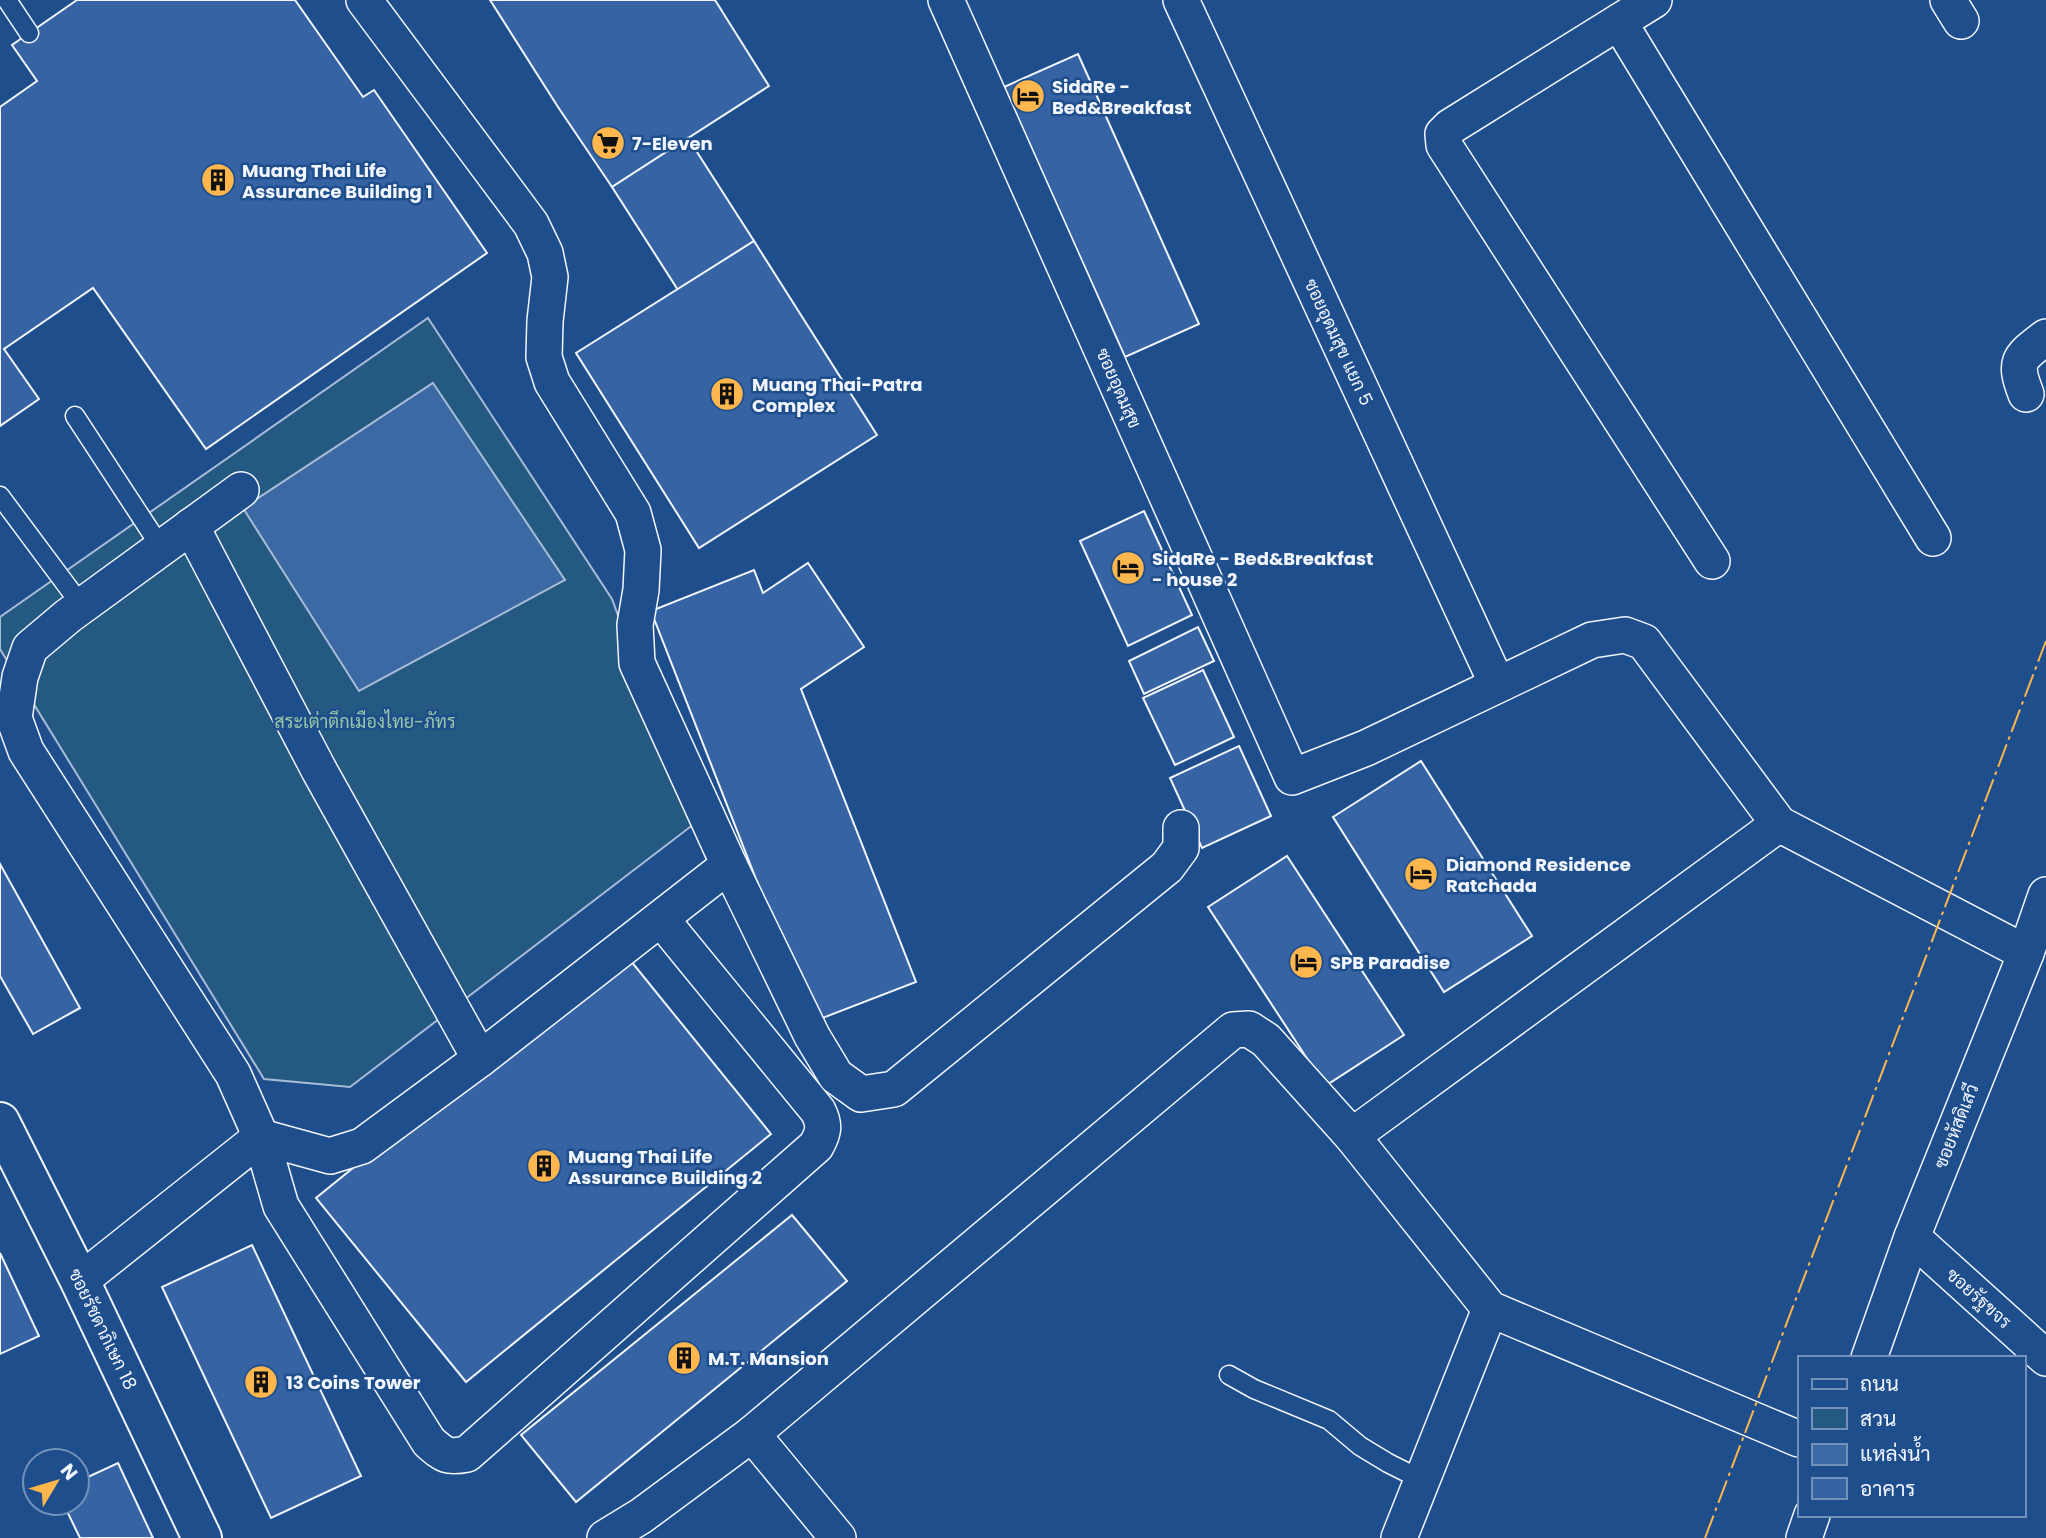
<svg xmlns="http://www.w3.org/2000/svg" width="2046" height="1538" viewBox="0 0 2046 1538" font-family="Poppins,Sarabun,sans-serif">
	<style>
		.green { fill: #245a82; stroke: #a8bbd7; stroke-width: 2 }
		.water { fill: #3b69a3; stroke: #a8bbd7; stroke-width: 2 }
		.building { fill: #3563a3; stroke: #f2f6ff; stroke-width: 2 }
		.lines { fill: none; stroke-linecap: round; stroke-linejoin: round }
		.lane-casing { stroke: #f2f6ff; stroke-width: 21 }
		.street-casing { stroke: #f2f6ff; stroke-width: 38 }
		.secondary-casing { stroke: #f2f6ff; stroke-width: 42 }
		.lane { stroke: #1f4e8c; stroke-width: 18 }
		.street { stroke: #1f4e8c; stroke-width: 35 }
		.secondary { stroke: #1f4e8c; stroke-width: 38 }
		.power { stroke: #ffb74d; stroke-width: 2; stroke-dasharray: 24 5 3.5 5; stroke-linecap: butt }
		.labels { text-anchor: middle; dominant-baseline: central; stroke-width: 5; stroke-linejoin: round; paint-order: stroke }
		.poi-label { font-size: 18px; font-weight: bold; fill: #f2f6ff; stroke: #1f4e8c; text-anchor: start }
		.street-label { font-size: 18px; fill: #f2f6ff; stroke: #1f4e8c }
		.park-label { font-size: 18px; fill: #97c8a6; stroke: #1f4e8c }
	</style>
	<rect width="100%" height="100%" fill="#1f4e8c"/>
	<!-- green -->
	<path class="green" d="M428,318L612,599L694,824L350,1087L264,1079L0,649V617Z"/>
	<!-- water -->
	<path class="water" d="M433,383L565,580L359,691L243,508Z"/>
	<!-- building -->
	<g class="building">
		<path d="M77,0H295L363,97L374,90L487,253L206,449L93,288L4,349L39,399L0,426V107L37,81L12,45Z"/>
		<path d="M490,0H715L769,86L612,187L558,107Z"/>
		<path d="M1078,54L1199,324L1125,357L1004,87Z"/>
		<path d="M688,138L754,241L678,290L612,187Z"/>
		<path d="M754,241L877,435L699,548L576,353Z"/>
		<path d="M1144,511L1192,615L1128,646L1080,541Z"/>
		<path d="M808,563L864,647L801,689L916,982L812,1022L651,611L754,570L763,593Z"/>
		<path d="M1198,627L1214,661L1144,694L1129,661Z"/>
		<path d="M1203,670L1234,737L1175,765L1143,698Z"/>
		<path d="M1239,746L1271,816L1202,848L1170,778Z"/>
		<path d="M1421,761L1532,936L1444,992L1333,817Z"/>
		<path d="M1287,856L1404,1035L1325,1086L1208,907Z"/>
		<path d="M0,864L80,1008L33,1034L0,976Z"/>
		<path d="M622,950L771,1134L466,1382L316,1198Z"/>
		<path d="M792,1215L847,1281L576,1502L521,1435Z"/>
		<path d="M252,1245L361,1476L271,1518L162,1287Z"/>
		<path d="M0,1253L39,1336L0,1354Z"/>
		<path d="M118,1463L153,1538H80L63,1503H77V1482Z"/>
	</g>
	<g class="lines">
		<!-- lane casing -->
		<g class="lane-casing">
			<g id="lane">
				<path d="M7,0L29,33"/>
				<path d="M75,416L162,549"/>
				<path d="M0,496L82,606"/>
				<path d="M1229,1375L1254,1389L1329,1420L1360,1446L1388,1463L1422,1480"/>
			</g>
		</g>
		<!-- street casing -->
		<g class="street-casing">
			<g id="street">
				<path d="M946,0L1292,777L1366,748L1592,640L1625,635L1644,642L1779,824L2026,953"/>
				<path d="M1181,0L1497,684"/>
				<path d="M1654,0L1450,127L1443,134L1444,145L1712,561"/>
				<path d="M1948,0L1961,21"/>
				<path d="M1619,22L1933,538"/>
				<path d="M2026,394C2013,360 2019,358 2046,337"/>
				<path d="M241,490L68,616L30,648L20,677L14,718L26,751L233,1074L261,1137L330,1156L362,1146L480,1059L729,865L637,663L635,625L641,590L643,550L633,513L552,382L544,357L545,321L550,277L545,253L531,224L364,0"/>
				<path d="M191,526L319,770L480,1059"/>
				<path d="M729,865L812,1036L836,1076L861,1094L894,1089L1167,867L1181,848V828"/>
				<path d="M1352,1136L1779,824"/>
				<path d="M1912,1237L2046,1358"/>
				<path d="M80,1281L261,1137L281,1206L429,1442C444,1455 447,1458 467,1454L816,1146C824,1132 825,1125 818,1111L661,919"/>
				<path d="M1869,1358L1912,1237L2026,953L2046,895"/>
				<path d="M752,1434L838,1538"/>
				<path d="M605,1538L641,1516L752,1434L1233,1030L1249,1029L1266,1040L1352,1136L1490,1309L1799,1439"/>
				<path d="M1399,1538L1490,1309"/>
				<path d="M1804,1538L1812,1515"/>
			</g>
		</g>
		<!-- secondary casing -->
		<g class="secondary-casing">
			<path id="secondary" d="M0,1122L80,1281L202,1538"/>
		</g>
		<!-- lane -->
		<use href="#lane" class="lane"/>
		<!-- street -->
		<use href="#street" class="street"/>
		<!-- secondary -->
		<use href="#secondary" class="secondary"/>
		<!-- power -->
		<path class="power" d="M1705,1538L2046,641"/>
	</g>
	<!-- icons -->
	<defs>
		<g id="hotel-disc" transform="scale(1.75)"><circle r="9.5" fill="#ffb74d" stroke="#1f4e8c"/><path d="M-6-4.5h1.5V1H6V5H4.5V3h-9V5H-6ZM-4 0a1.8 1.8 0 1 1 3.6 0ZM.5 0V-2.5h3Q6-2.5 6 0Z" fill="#111"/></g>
		<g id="supermarket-disc" transform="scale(1.75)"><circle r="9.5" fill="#ffb74d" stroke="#1f4e8c"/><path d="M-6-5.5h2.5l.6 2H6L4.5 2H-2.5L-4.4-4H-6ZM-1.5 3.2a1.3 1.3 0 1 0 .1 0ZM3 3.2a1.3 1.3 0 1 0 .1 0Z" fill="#111"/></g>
		<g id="building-disc" transform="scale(1.75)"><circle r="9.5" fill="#ffb74d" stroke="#1f4e8c"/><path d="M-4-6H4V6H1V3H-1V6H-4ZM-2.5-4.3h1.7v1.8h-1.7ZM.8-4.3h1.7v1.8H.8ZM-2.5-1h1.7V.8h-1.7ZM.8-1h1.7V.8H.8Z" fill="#111"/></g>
	</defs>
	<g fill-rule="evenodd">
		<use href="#hotel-disc" x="1028" y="96"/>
		<use href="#supermarket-disc" x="608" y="143"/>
		<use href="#building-disc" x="218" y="180"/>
		<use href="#building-disc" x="727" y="394"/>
		<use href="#hotel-disc" x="1128" y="568"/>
		<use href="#hotel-disc" x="1421" y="874"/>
		<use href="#hotel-disc" x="1306" y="962"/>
		<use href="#building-disc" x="544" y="1166"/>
		<use href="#building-disc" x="684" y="1358"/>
		<use href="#building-disc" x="261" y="1382"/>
	</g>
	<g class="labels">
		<!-- poi labels -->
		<g class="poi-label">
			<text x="1052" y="86">SidaRe -<tspan x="1052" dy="21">Bed&amp;Breakfast</tspan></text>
			<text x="632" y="143">7-Eleven</text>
			<text x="242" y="170">Muang Thai Life<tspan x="242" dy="21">Assurance Building 1</tspan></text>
			<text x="752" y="384">Muang Thai-Patra<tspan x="752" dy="21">Complex</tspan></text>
			<text x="1152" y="558">SidaRe - Bed&amp;Breakfast<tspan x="1152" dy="21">- house 2</tspan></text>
			<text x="1446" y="864">Diamond Residence<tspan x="1446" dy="21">Ratchada</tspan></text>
			<text x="1330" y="962">SPB Paradise</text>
			<text x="568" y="1156">Muang Thai Life<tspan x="568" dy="21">Assurance Building 2</tspan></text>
			<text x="708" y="1358">M.T. Mansion</text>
			<text x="286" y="1382">13 Coins Tower</text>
		</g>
		<!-- street labels -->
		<g class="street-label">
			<text transform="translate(1339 342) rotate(65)">ซอยอุดมสุข แยก 5</text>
			<text transform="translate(1119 388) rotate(66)">ซอยอุดมสุข</text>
			<text transform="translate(1956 1126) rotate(-68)">ซอยหัสดิเสวี</text>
			<text transform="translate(1979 1298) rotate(42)">ซอยรัฐขจร</text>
			<text transform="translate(103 1329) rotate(64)">ซอยรัชดาภิเษก 18</text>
		</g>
		<!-- park labels -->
		<g class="park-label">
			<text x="365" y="721">สระเต่าตึกเมืองไทย-ภัทร</text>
		</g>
	</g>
	<!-- legend -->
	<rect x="1798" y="1356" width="228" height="161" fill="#1f4e8c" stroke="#7391ba" stroke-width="2"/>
	<rect x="1812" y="1379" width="35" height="10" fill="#1f4e8c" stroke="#7391ba" stroke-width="2"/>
	<text x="1860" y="1391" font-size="21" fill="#f2f6ff">ถนน</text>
	<rect x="1812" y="1408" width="35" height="21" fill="#245a82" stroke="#7391ba" stroke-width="2"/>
	<text x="1860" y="1426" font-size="21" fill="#f2f6ff">สวน</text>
	<rect x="1812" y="1444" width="35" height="21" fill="#3b69a3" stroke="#7391ba" stroke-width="2"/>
	<text x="1860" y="1461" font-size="21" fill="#f2f6ff">แหล่งน้ำ</text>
	<rect x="1812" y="1478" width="35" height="21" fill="#3563a3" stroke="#7391ba" stroke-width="2"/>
	<text x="1860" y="1496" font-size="21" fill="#f2f6ff">อาคาร</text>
	<!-- north arrow -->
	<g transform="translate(56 1482) rotate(52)"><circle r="33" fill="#1f4e8c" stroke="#7391ba" stroke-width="2"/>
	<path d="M0-5L12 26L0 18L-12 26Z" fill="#ffb74d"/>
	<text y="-10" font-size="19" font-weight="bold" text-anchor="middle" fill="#f2f6ff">N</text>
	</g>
</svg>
